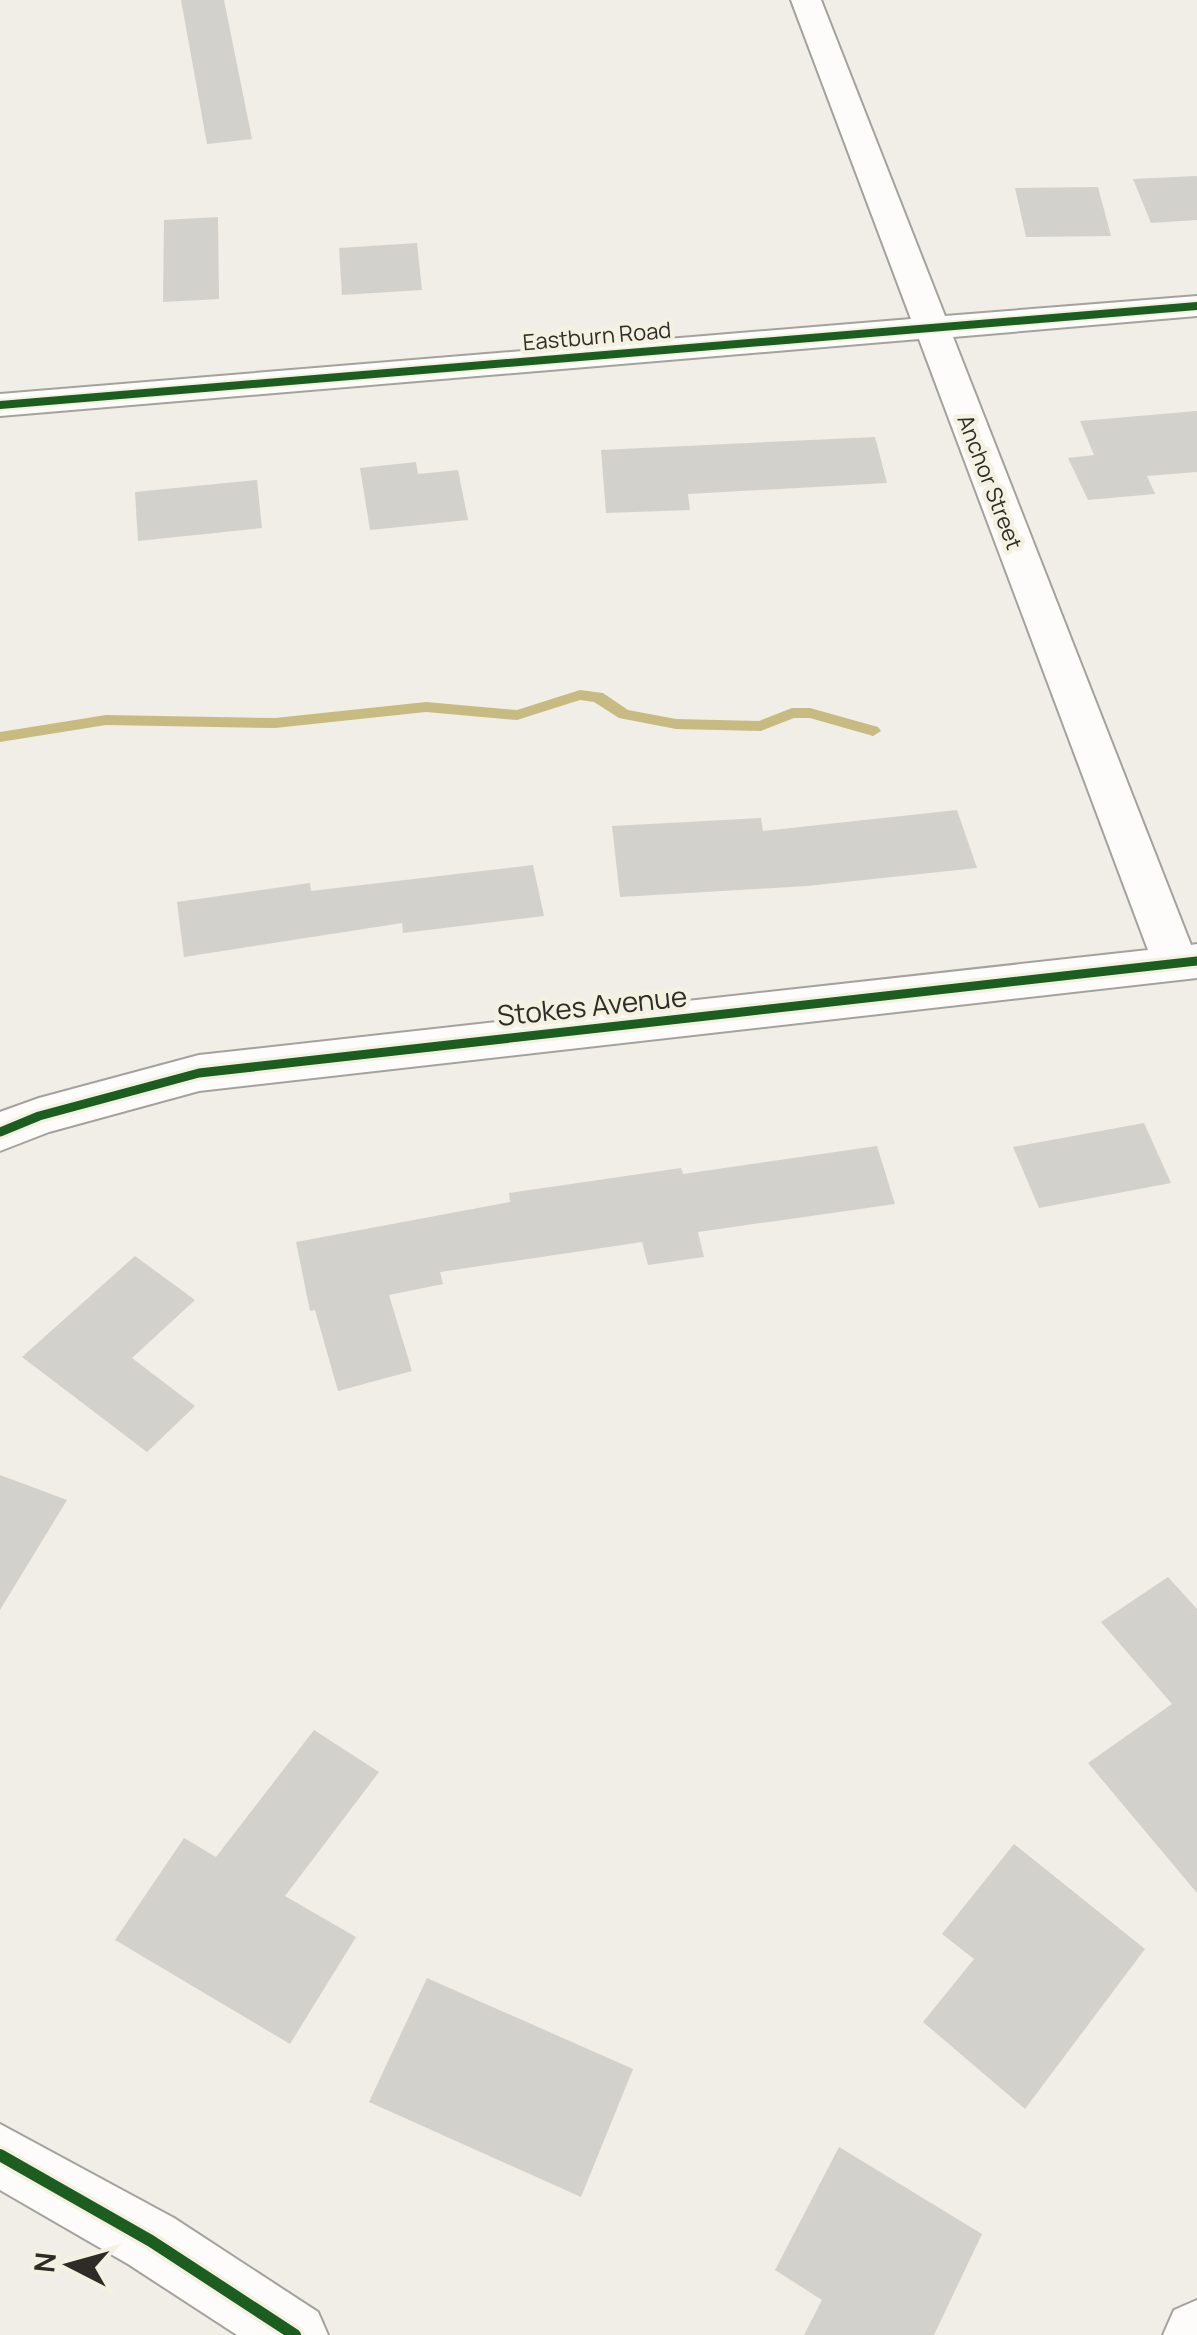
<svg xmlns="http://www.w3.org/2000/svg" width="1197" height="2335" viewBox="0 0 1197 2335" font-family="Manrope,sans-serif">
	<style>
		.lines { fill: none; stroke-linecap: round; stroke-linejoin: round }
		.stream { fill: #c8bb82; fill-rule: evenodd }
		.building { fill: #d2d1cc }
		.street-casing { stroke: #a3a29d; stroke-width: 4 }
		.street { fill: #fdfcfb; fill-rule: evenodd }
		.cycleway-far2-casing { stroke: #f4f1e3; stroke-width: 12 }
		.cycleway-far1-casing { stroke: #f4f1e3; stroke-width: 15 }
		.cycleway-casing { stroke: #f4f1e3; stroke-width: 19 }
		.cycleway-far2 { stroke: #1b5e20; stroke-width: 8 }
		.cycleway-far1 { stroke: #1b5e20; stroke-width: 9 }
		.cycleway { stroke: #1b5e20; stroke-width: 12 }
		.labels { text-anchor: middle; dominant-baseline: central; stroke-width: 9; stroke-linejoin: round; paint-order: stroke }
		.far-street-label { font-size: 22px; fill: #2e2c27; stroke: #f4f1e3 }
		.street-label { font-size: 28px; fill: #2e2c27; stroke: #f4f1e3 }
	</style>
	<rect width="100%" height="100%" fill="#f0eee7"/>
	<g class="lines">
		<!-- stream -->
		<path class="stream" d="M580,690L603,693L628,710L676,719L759,721L792,708H810L878,727L881,731L873,736L810,718H794L761,731L676,729L619,718L594,702L580,700L517,720L426,712L275,728L106,725L0,742V732L106,715L275,718L426,702L517,710Z"/>
	</g>
	<!-- building -->
	<g class="building">
		<path d="M181,0H224L252,139L207,144Z"/>
		<path d="M1197,176V220L1151,223L1133,179Z"/>
		<path d="M1098,187L1111,236L1026,237L1015,188Z"/>
		<path d="M218,217L219,299L163,302L164,220Z"/>
		<path d="M417,243L422,290L342,295L339,248Z"/>
		<path d="M1197,411V472L1147,476L1155,494L1088,500L1068,458L1094,455L1080,421Z"/>
		<path d="M875,437L887,483L688,494L690,510L606,513L601,450Z"/>
		<path d="M416,462L418,474L458,470L468,520L370,530L360,468Z"/>
		<path d="M257,480L262,528L138,541L135,492Z"/>
		<path d="M957,810L977,868L807,886L620,897L612,826L761,818L763,831Z"/>
		<path d="M533,865L544,916L403,933L402,923L184,957L177,902L310,883L311,891Z"/>
		<path d="M1144,1123L1171,1183L1039,1208L1013,1147Z"/>
		<path d="M877,1146L895,1204L698,1232L704,1257L648,1265L642,1242L440,1272L443,1284L389,1295L412,1371L338,1391L315,1310L310,1311L296,1242L510,1202L509,1193L681,1168L683,1174Z"/>
		<path d="M135,1256L195,1300L132,1358L195,1406L147,1452L22,1357Z"/>
		<path d="M0,1475L67,1500L0,1610Z"/>
		<path d="M1168,1577L1197,1609V1893L1088,1763L1172,1704L1101,1622Z"/>
		<path d="M314,1730L379,1772L285,1896L356,1937L290,2044L115,1940L184,1838L216,1857Z"/>
		<path d="M1014,1844L1145,1949L1025,2109L923,2022L974,1959L942,1934Z"/>
		<path d="M427,1978L633,2069L581,2197L369,2102Z"/>
		<path d="M839,2147L982,2234L934,2335H804L822,2300L775,2270Z"/>
	</g>
	<g class="lines">
		<!-- street casing -->
		<g class="street-casing">
			<g id="street">
				<path d="M791,0H821L945,316L1197,296V316L953,337L1191,945L1197,944V978L199,1091L49,1132L0,1151V1112L39,1098L199,1055L1148,950L919,339L0,416V394L911,319Z"/>
				<path d="M0,2124L174,2218L318,2312L328,2335H237L128,2264L0,2190Z"/>
				<path d="M1197,2300V2335H1163L1174,2310Z"/>
			</g>
		</g>
		<!-- street -->
		<use href="#street" class="street"/>
		<!-- cycleway-far2 casing -->
		<g class="cycleway-far2-casing">
			<path id="cycleway-far2" d="M0,405L1197,306"/>
		</g>
		<!-- cycleway-far1 casing -->
		<g class="cycleway-far1-casing">
			<path id="cycleway-far1" d="M0,1132L39,1116L199,1073L1197,961"/>
		</g>
		<!-- cycleway casing -->
		<g class="cycleway-casing">
			<path id="cycleway" d="M0,2155L151,2241L295,2335"/>
		</g>
		<!-- cycleway-far2 -->
		<use href="#cycleway-far2" class="cycleway-far2"/>
		<!-- cycleway-far1 -->
		<use href="#cycleway-far1" class="cycleway-far1"/>
		<!-- cycleway -->
		<use href="#cycleway" class="cycleway"/>
	</g>
	<g class="labels">
		<!-- far-street labels -->
		<g class="far-street-label">
			<text transform="translate(597 336) rotate(-5)">Eastburn Road</text>
			<text transform="translate(990 482) rotate(69)">Anchor Street</text>
		</g>
		<!-- street labels -->
		<g class="street-label">
			<text transform="translate(592 1005) rotate(-6)">Stokes Avenue</text>
		</g>
	</g>
	<!-- north arrow -->
	<g transform="translate(70 2265) rotate(276)" stroke="#f4f1e3" stroke-width="8" paint-order="stroke">
	<path d="M0-8L18 38L0 25L-18 38Z" fill="#2e2c27"/>
	<text y="-15" font-size="28" font-weight="bold" text-anchor="middle" fill="#2e2c27">N</text>
	</g>
</svg>
